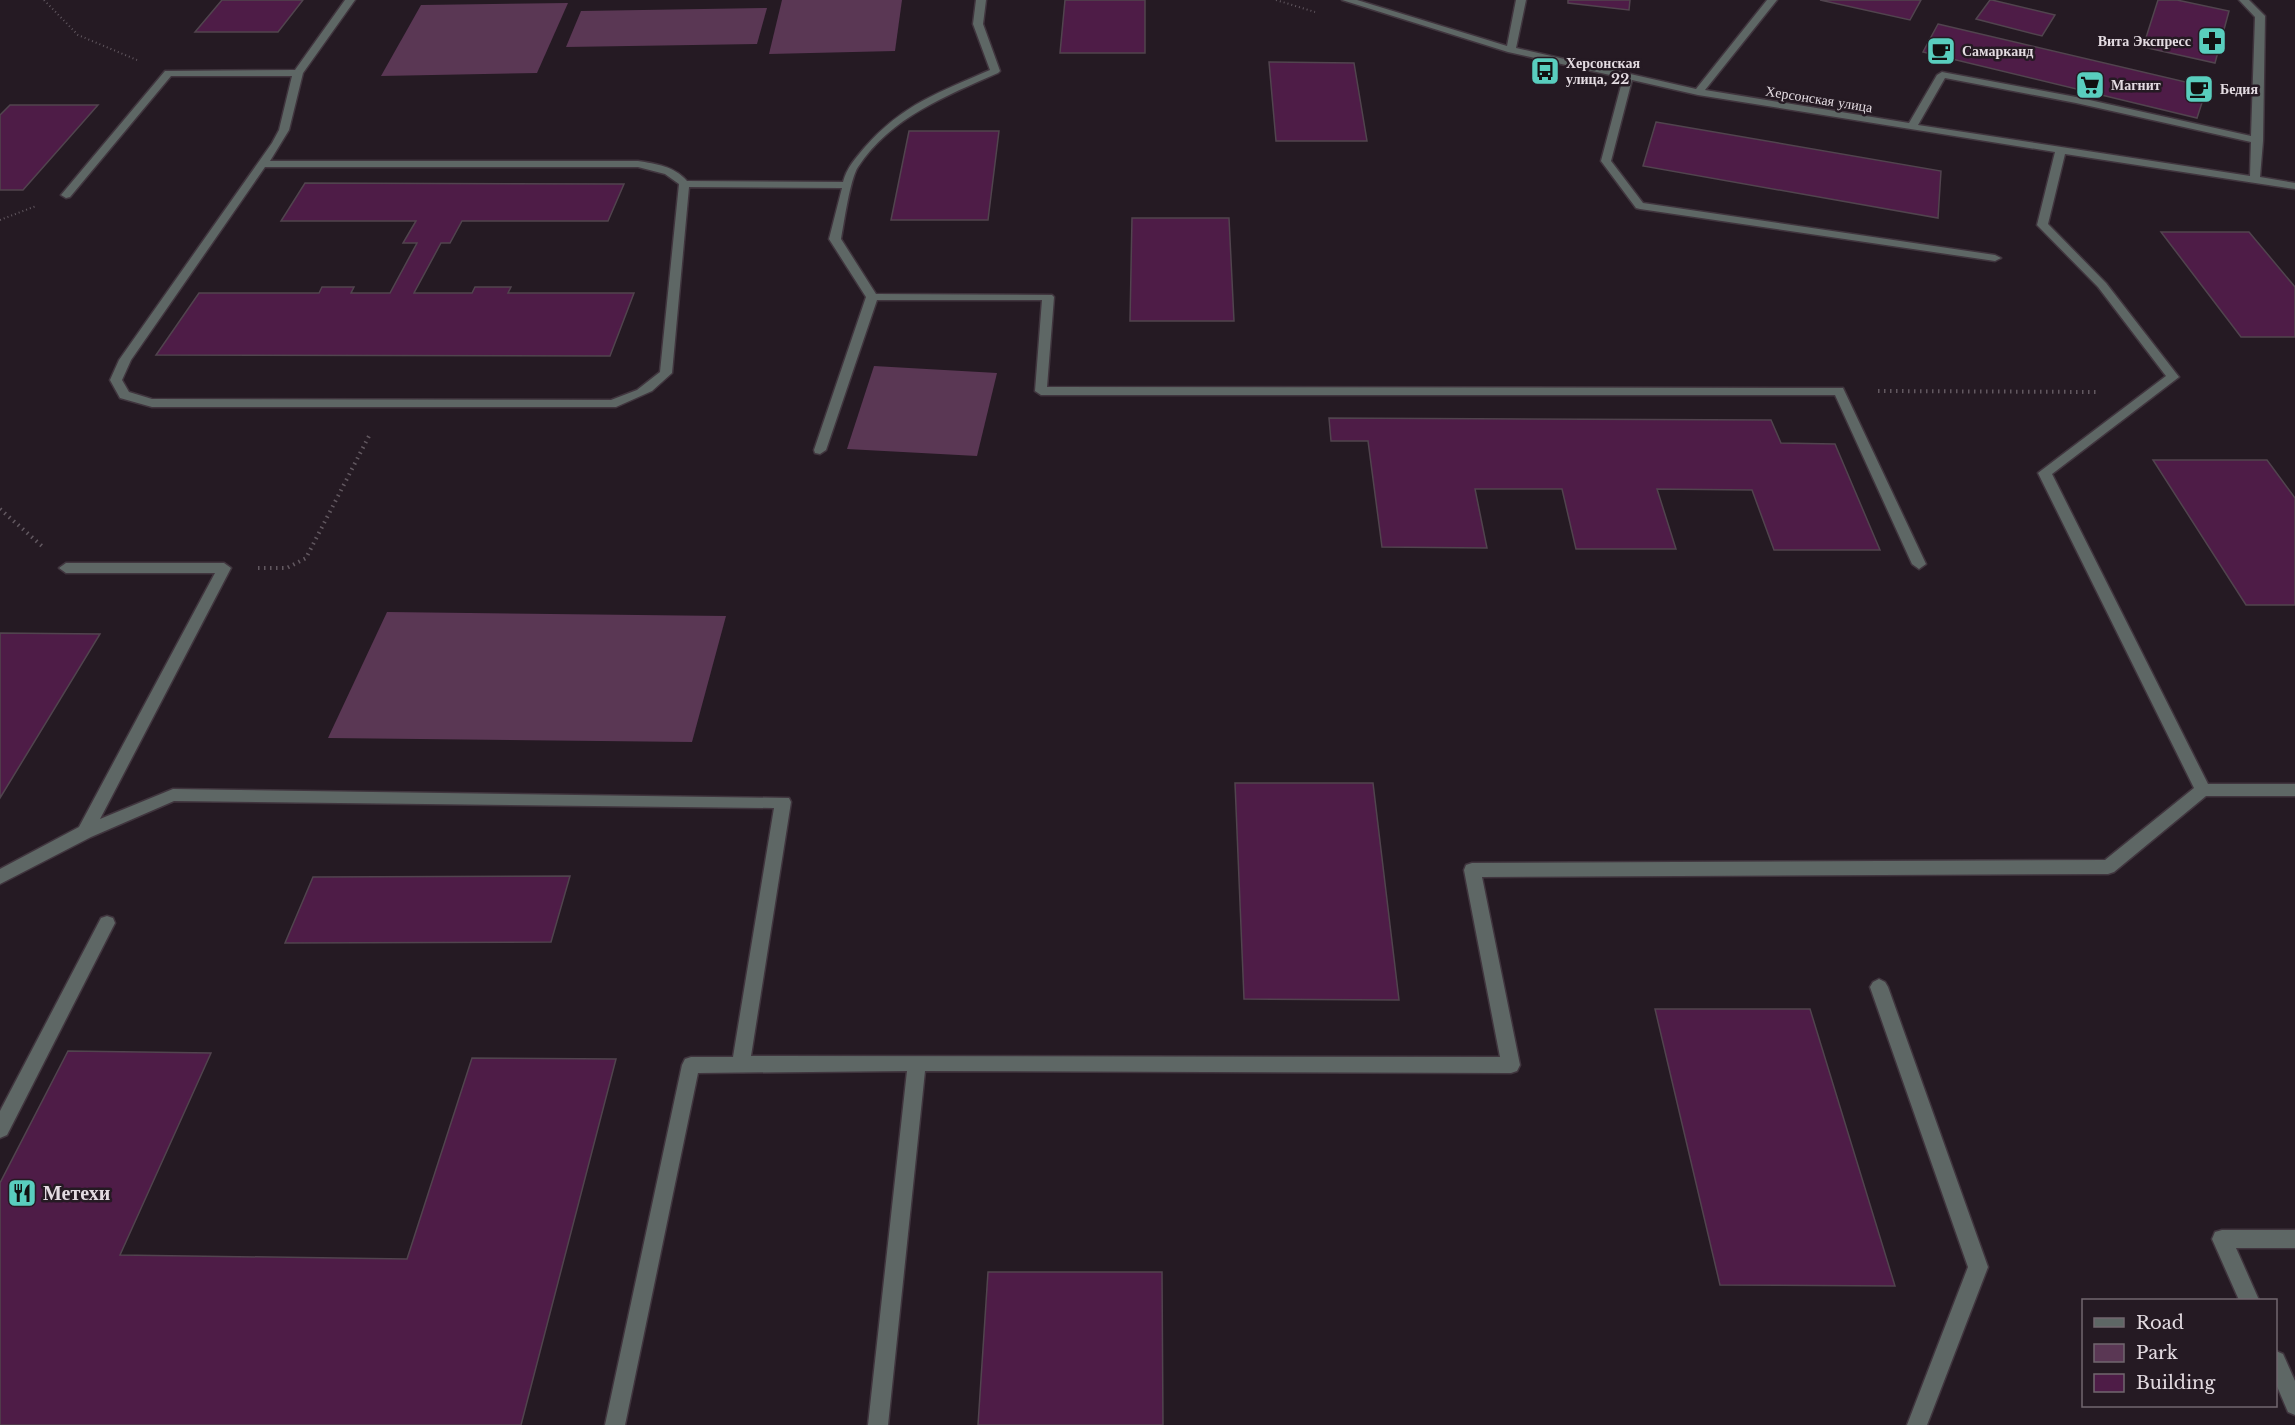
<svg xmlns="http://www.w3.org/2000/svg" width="2295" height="1425" viewBox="0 0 2295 1425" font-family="'Libre Baskerville',serif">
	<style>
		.green { fill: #5a3754 }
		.building { fill: #4e1c47; stroke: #51444e; stroke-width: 1.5 }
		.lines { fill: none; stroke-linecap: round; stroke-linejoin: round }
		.minor-casing { stroke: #40353e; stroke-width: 3 }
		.path-far1 { stroke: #625860; stroke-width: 2; stroke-dasharray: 1 3; stroke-linecap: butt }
		.path { stroke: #625860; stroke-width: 4; stroke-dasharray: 1.5 4.5; stroke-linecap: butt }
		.minor { fill: #5e6765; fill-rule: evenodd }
		.labels { text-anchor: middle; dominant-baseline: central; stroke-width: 5; stroke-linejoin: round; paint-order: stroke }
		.far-poi-label { font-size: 14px; font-weight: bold; fill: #e3dbe1; stroke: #251a23; text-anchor: start }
		.far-street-label { font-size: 14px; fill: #e3dbe1; stroke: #251a23 }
		.near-poi-label { font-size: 20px; font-weight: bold; fill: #e3dbe1; stroke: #251a23; text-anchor: start }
	</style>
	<rect width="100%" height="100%" fill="#251a23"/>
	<!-- green -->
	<g class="green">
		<path d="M782,0H902L895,51L769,54Z"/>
		<path d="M568,3L537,73L381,76L421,5Z"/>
		<path d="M767,8L757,44L566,47L581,11Z"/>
		<path d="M874,366L997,373L977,456L847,449Z"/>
		<path d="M387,612L726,616L692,742L328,738Z"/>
	</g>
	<!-- building -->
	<g class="building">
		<path d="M222,0H303L278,32H195Z"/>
		<path d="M1065,0H1145V53H1060Z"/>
		<path d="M1568,0H1630L1629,10L1568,3Z"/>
		<path d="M1820,0H1921L1910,20Z"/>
		<path d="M1990,0H1992L2055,15L2042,36L1976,19Z"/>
		<path d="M2158,0H2177L2229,11L2215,63L2143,47Z"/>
		<path d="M1938,24L2207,87L2197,118L1923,52Z"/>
		<path d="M1269,62L1354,63L1367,141H1276Z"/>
		<path d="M10,105H98L23,190H0V115Z"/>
		<path d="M1656,122L1941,171L1938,218L1643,166Z"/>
		<path d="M909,131H999L988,220H891Z"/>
		<path d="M305,183L624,184L608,221H462L450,243H441L414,293H472L475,287H511L508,293H634L610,356L156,355L199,293H319L322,287H354L351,293H390L417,243H403L416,221H281Z"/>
		<path d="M1132,218H1229L1234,321H1130Z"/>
		<path d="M2161,232H2249L2295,287V337H2241Z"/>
		<path d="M1329,418L1771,420L1781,443L1835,444L1880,550H1774L1752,490L1657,489L1676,549H1576L1562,489H1475L1487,548L1382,547L1368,441H1331Z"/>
		<path d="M2153,460H2267L2295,498V605H2246Z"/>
		<path d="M0,633L100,634L0,798Z"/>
		<path d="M1235,783H1373L1399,1000L1244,999Z"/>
		<path d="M570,876L551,942L285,943L313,877Z"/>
		<path d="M1655,1009H1810L1895,1286L1720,1285Z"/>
		<path d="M68,1051L211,1053L120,1255L407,1259L472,1058L616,1059L521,1425H0V1183Z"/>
		<path d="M988,1272H1162L1163,1425H978Z"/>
	</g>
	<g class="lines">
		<!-- minor casing -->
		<g class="minor-casing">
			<g id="minor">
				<path d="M345,0H355L303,73L289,130L270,161H638C656,164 674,166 687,181L843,182C847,167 855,159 865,147C902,105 939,92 990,70L973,24L976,0H986L983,24L1000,71L998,73C946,96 891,117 858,167C850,179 844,223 841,239L876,294L1052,295L1054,297L1047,387L1843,388L1926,564L1919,569L1912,564L1835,395H1041L1035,391L1042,300H877L826,450L820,454L815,453L814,450L866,297L829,239L842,188L689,187L672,373L652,391L616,407H152L120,398L110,380L119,360L272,143L279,130L292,76H171L70,197L66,198L61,195L165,71L295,70ZM265,167H638L665,174L679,184L660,372L637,390L611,400L152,399L129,392L122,380L131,360Z"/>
				<path d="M1342,0H1357L1507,46L1516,0H1526L1516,48L1696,89L1767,0H1777L1705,90L1909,123L1937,75L1942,72L2076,97L2251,136L2255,17L2239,0H2249L2265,16L2263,141L2260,177L2295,183V189L2065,154L2048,224L2106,283L2179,377L2052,474L2208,784H2295V796H2206L2114,872L2108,874L1482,877L1520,1065L1517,1071L1511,1073L925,1071L888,1425H868L907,1071L698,1073L625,1425H605L682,1065L685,1059L691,1057H733L774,808L174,801L91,837L0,884V869L79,827L215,573H66L59,568L66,563H224L231,568L100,819L173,789L789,798L791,802L751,1056L1500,1057L1464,870L1466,865L1472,863L2105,860L2194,788L2038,473L2166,376L2098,287L2037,225L2055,152L1698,95L1632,80L1611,161L1643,203L1995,255L2001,258L1995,261L1640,209L1636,208L1601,161L1623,78L1508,52ZM1945,78L2076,103L2251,142L2250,176L1918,125Z"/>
				<path d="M107,916L113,918L115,923L7,1135L0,1138V1111L101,918Z"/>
				<path d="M1879,979L1885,982L1888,987L1988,1267L1927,1425H1907L1968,1267L1870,987L1873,982Z"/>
				<path d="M2222,1230H2295V1248H2236L2259,1300H2239L2212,1239L2215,1232Z"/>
				<path d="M2276,1351L2283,1354L2295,1381V1415L2288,1412L2276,1384Z"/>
			</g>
		</g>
		<!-- path-far1 -->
		<g class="path-far1">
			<path d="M44,0L78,35L137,60"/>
			<path d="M1276,0L1315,12"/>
			<path d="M0,220L36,206"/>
		</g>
		<!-- path -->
		<g class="path">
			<path d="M1878,391L2096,392"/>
			<path d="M0,509L42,546"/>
			<path d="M258,568H287L306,558L369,436"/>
		</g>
		<!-- minor -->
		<use href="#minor" class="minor"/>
	</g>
	<!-- icons -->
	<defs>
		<g id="pharmacy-square" transform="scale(1.5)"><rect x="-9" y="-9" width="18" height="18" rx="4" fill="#59cebe" stroke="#251a23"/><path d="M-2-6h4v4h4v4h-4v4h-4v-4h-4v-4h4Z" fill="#111"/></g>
		<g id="cafe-square" transform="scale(1.5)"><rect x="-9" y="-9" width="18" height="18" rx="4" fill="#59cebe" stroke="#251a23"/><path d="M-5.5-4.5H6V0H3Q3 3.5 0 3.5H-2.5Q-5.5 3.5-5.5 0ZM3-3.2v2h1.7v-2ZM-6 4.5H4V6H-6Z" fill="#111"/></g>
		<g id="bus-square" transform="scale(1.5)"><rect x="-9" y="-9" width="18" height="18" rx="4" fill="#59cebe" stroke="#251a23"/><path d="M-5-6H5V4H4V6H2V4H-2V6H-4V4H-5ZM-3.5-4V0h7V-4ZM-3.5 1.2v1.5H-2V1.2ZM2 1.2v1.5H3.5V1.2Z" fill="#111"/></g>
		<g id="supermarket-square" transform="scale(1.5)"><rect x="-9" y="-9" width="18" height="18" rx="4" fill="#59cebe" stroke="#251a23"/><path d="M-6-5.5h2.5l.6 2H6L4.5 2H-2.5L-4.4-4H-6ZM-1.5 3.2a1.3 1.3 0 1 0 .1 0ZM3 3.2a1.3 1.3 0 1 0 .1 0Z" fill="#111"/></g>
		<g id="restaurant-square" transform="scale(1.5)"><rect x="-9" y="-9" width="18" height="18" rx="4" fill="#59cebe" stroke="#251a23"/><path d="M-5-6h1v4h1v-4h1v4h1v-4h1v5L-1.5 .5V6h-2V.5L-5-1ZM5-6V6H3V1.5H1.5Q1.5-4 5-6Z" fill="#111"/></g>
	</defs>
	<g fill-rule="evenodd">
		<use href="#pharmacy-square" x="2212" y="41"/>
		<use href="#cafe-square" x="1941" y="51"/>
		<use href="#bus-square" x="1545" y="71"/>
		<use href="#supermarket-square" x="2090" y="85"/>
		<use href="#cafe-square" x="2199" y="89"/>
		<use href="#restaurant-square" x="22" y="1193"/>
	</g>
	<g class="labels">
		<!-- far-poi labels -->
		<g class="far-poi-label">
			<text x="2191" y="41" text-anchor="end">Вита Экспресс</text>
			<text x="1962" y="51">Самарканд</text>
			<text x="1566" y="63">Херсонская<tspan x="1566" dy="16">улица, 22</tspan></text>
			<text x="2111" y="85">Магнит</text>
			<text x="2220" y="89">Бедия</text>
		</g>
		<!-- far-street labels -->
		<g class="far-street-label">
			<text transform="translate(1819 99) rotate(9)">Херсонская улица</text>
		</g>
		<!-- near-poi labels -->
		<g class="near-poi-label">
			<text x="43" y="1193">Метехи</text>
		</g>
	</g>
	<!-- legend -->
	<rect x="2082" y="1299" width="195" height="108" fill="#251a23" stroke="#71676f" stroke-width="1.5"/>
	<rect x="2094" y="1318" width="30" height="9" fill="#5e6765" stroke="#71676f" stroke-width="1.5"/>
	<text x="2136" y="1329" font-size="18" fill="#e3dbe1">Road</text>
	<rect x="2094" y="1344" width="30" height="18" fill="#5a3754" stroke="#71676f" stroke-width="1.5"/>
	<text x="2136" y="1359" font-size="18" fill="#e3dbe1">Park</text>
	<rect x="2094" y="1374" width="30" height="18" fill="#4e1c47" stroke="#71676f" stroke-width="1.5"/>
	<text x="2136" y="1389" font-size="18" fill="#e3dbe1">Building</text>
</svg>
